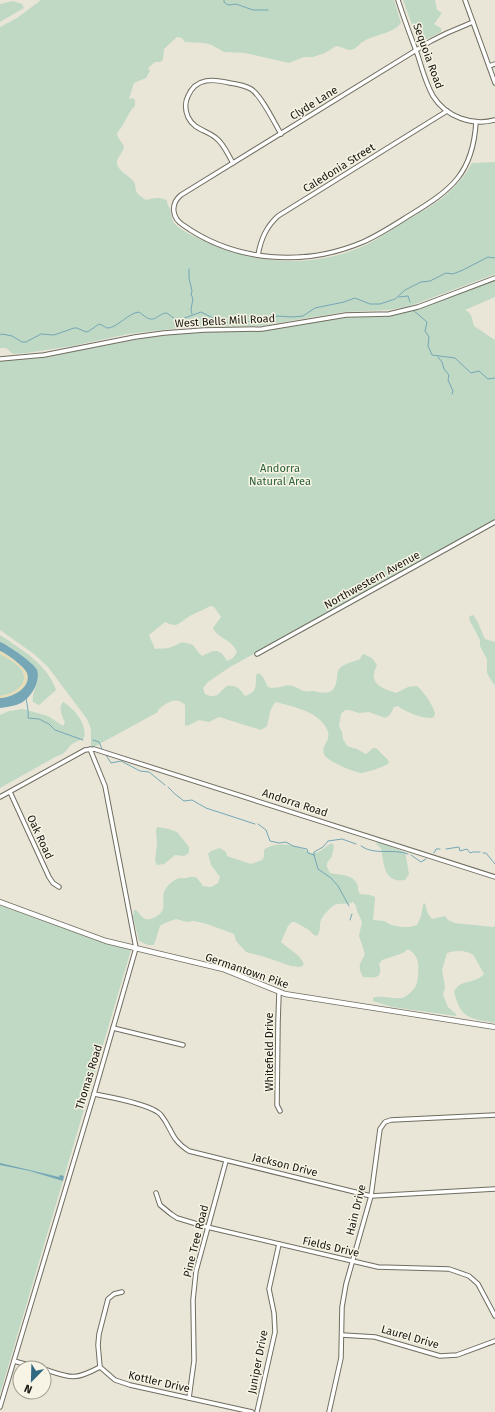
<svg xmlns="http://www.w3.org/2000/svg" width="495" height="1412" viewBox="0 0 495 1412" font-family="'Fira Sans',sans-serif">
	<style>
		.green { fill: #c0d9c4; fill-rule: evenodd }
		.sand { fill: #e6ddb7 }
		.water { fill: #75a7b6 }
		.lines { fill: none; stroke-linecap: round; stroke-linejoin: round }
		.stream { stroke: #75a7b6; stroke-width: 1 }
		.minor-casing { stroke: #706d60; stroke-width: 5.5 }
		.major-casing { stroke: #706d60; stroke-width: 6 }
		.minor { stroke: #fff; stroke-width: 3.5 }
		.major { stroke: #fff; stroke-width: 4.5 }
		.labels { text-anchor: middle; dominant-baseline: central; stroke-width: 3; stroke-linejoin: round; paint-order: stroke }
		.street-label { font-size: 11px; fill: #171611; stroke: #f7f4e5 }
		.park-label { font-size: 11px; fill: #2a6139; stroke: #f7f4e5 }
	</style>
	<rect width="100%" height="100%" fill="#e9e6d8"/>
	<!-- green -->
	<g class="green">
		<path d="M41,0H394L401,23C392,34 376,34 364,41C360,43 356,49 351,50C346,50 341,46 336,46L325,53L313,57H304L289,63L245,53L224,52L212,45L204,43L185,42L182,38L177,37L164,49L163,60L160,62H155L148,68L150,71L146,78L134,83L129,99L132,98L135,100V106C127,113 125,125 117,133C117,139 123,142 124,147C124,151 118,156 117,161C116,171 129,175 134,182C136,185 135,188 136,191C138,195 143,198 146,200C154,198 158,197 167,200C167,204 168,205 170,209C171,213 171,218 174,223C182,232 198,238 208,243C256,264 311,268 359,248C374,242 386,233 399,225C430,206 453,197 472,163L495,162V274L418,303L406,307L388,310L344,312L260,326L188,327L128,334L72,346L26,353L13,354L6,348H0V27L17,18Z"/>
		<path d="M403,0H435L437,10L442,13L434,24L441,28V32L421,42L418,41Z"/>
		<path d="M13,1L22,4L24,8L0,22V4Z"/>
		<path d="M495,280V297L465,310C472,313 472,319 474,326L495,340V521L230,667L208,682L203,688L205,694C219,700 218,692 227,686C237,685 240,689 245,696C257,693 256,685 256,675L259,673L263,677L268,687C277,690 284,684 292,686C297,687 300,690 304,691C307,692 310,691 313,691C323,693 333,696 336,683C338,678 336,672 340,668C345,663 354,662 360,659L362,655L364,654L372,658L377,665C376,668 374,671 374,674C372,686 387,690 396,693L408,687L417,686C425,693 432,704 435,713L434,717C427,721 403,711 398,706L394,707L390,715L385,718L369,712L359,713L349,710H345L341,714L339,726L342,732L343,739L347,746L357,749L366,754L373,748H376L388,760L389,763C387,766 365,773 361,773C354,772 326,761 324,754C320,743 338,739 321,721C311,710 290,706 276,702C270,706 269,719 267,726L261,730L219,717L209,722L199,720L189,725L185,726V705C176,696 167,702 158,710V712L94,747H91V729L87,719L48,667L34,654L0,630V361L41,357L162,335L193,332L260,331L339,318L395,315L425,306ZM210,606L214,607L221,617L213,628C218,639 232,639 237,652L233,658L227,661C225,658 224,655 221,653C214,648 208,654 202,656L198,652L193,645C177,639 181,645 168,648C164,649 159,648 155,649L149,635L165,622C179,629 179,622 190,616C197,612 204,610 210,606Z"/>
		<path d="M473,615C479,622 481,631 485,639L495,642V684L494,685L487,673V659L480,646V640L469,619L470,616Z"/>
		<path d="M0,635C21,649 48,665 56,690L39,705L33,702C31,693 38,685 38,675C38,665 9,645 0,642Z"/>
		<path d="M0,654C7,658 19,664 23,672C29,686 11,695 0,696Z"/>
		<path d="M63,702C74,708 88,725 84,738C80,741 76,741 72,744C66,749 66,754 57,756L0,788V715L9,711L23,709L48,716L63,726L65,722C62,716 58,708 63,702Z"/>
		<path d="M157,827L169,829L177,832L189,847V853L184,856L175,855L164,864L157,865L155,861L157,844L156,831Z"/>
		<path d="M378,841L405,852L409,874L405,880C383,884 384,862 381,848L376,844Z"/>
		<path d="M332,843L334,846L332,856L327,863V867L330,873C339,875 353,874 357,884C359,888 357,890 360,894L370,895L375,897V899L373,920L384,921L391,925L402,927H410L417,925L421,916L423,905L425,903L428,914L432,919L445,916L448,920L455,923L493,927L495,926V1023C469,1018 461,1019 454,992C459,979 476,984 484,974L474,956C468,950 455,950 447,953L442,970L445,987L443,995L448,1007L456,1014V1016L392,1007L373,1001V998C382,994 400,1002 406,996C409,994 415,989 416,985C418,982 417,979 418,976C419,964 419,956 408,949L403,953L382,960L379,964C384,979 374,978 363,977C357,965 360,965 365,954L359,936L362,922L357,911L356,906L353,902C348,905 343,903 337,904C332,905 323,915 321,920C319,926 321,931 317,936L314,935L309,930L295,922H292L288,926L281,942C289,950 299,953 304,964L301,967L291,966L265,957L246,952L236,941L234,934L207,924L194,921L187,922L176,919L165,923L160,926L154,945H148L139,941L133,917L134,910H136C142,916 144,922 153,918C172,910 157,898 167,887C169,884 174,880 177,879C180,877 183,879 186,878C197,875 197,878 203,886L211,887L218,883L220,877L211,865L208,854L211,851L220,848L226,852L227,856L251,864L262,860L264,857V850C273,842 290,844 301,848C305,849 308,853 312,853C320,854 325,846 332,843Z"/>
		<path d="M0,905L99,941L131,950L0,1394Z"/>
	</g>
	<!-- sand -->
	<path class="sand" d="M0,651C6,653 25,667 27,673C32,688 11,698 0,698V696C11,695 29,686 23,672C19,664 7,658 0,654Z"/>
	<!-- water -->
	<g class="water">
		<path d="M0,642C7,644 35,664 37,670C41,681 31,698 21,703C15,706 7,707 0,708V698C11,698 32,688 27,673C25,667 6,653 0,651Z"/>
		<path d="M0,1163L59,1177L60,1175L64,1176L63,1181L30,1171L0,1165Z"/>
	</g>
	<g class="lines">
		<!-- stream -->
		<g class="stream">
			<path d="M224,0V2L228,5L236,4L253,10H268"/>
			<path d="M189,269V278L192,291L191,295L193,298L191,310L192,314"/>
			<path d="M399,297L408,296L410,302"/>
			<path d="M414,311L427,322L425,331L429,337L428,346L432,355L455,358L471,373L479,371L488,379L495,378"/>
			<path d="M0,335L2,334L12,336L22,342H26L41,334L54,335L74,328H77L86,332L89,331L99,324C102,325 105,327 107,328C116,329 128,313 139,312C142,314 147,319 151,319C156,320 160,313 167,313L175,319L179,320L201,312L221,322L226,323L237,320L251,322L259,320L267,322L277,316L292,317L303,316L315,308L344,302L355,298L370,304H380L395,299L405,290L421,282L430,281L446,273L453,274L463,270L488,257L495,258"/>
			<path d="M438,357L442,362L444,369L449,375L448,380L453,391L452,394"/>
			<path d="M26,698C27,704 29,714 28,718L39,719L49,724L55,730L83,740"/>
			<path d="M93,740L99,742L102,749"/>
			<path d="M106,755L111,763L121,761L140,771L149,772L165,785"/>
			<path d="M168,787L175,794L184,801L192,800L206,808L255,824"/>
			<path d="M258,824L266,830L270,841L279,843L286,842L293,846L307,849L308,853L314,855V852L323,847L328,841L342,839L356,844"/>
			<path d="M361,846C375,856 392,848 408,854"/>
			<path d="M446,849L459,847L460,851L467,849L470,853L473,852H480"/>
			<path d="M434,853L436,849H440"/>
			<path d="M483,853H486L495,864"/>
			<path d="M314,855L318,869L331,878L338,886L349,906"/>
			<path d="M411,855L421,862L426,859"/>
			<path d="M350,920L352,914"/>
		</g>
		<!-- minor casing -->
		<g class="minor-casing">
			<g id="minor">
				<path d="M398,0C404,19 411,37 418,56C422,69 426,84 433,96C446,117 472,126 495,120"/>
				<path d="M465,0L495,83"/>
				<path d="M473,22L447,33L431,41L181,195C170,204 172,218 183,225C235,262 304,267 363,242C379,235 394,225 410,215C451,190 473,174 476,122"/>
				<path d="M489,66L495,64"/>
				<path d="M233,163C228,155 224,144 216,138C207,130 194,130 188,117C185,110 185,102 188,96C196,77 214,79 230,83C237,84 244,85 251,89C261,95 274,122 281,134"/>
				<path d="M258,255C261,239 266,227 278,216L447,111"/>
				<path d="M0,359L44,355L135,337L164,333L204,330L262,329L346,315L389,314L418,307L495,278"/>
				<path d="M257,654L495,522"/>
				<path d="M10,792L49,877L53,883L59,887"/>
				<path d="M0,797L85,750L94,749L495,877"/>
				<path d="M279,993L278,1022L277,1105L280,1111"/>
				<path d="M113,1028L183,1045"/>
				<path d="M94,1094C108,1097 152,1104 161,1115C173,1130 170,1139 189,1151L371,1196L495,1189"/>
				<path d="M156,1193L160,1205L171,1214L177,1218L207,1227L378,1267L449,1269L469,1276L478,1284L495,1316"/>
				<path d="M342,1335L375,1337L440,1356L457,1355L495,1341"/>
				<path d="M14,1361L39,1368"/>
				<path d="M100,1367L98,1345L99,1334L108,1299L114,1294L122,1292"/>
				<path d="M44,1369C71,1378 74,1381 100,1367L115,1380L130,1385L252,1412"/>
				<path d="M189,1398L194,1361L193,1300L196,1271L226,1161"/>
				<path d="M0,1407L94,1094L136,948L105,786L90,749"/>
				<path d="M257,1412L275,1332L274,1313L269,1289L279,1244"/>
				<path d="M329,1412L341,1358L342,1307L346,1284L371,1196L380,1129L385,1122L391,1120L495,1115"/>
			</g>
		</g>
		<!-- major casing -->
		<g class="major-casing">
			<path id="major" d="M0,902L106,941L223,969L285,994L495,1027"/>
		</g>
		<!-- minor -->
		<use href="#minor" class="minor"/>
		<!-- major -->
		<use href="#major" class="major"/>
	</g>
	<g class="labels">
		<!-- street labels -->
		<g class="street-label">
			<text transform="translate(428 56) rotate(70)">Sequoia Road</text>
			<text transform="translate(314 103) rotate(-32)">Clyde Lane</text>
			<text transform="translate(339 168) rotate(-32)">Caledonia Street</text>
			<text transform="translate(225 321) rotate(-3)">West Bells Mill Road</text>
			<text transform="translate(372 580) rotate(-29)">Northwestern Avenue</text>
			<text transform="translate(295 803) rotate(18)">Andorra Road</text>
			<text transform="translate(40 837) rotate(65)">Oak Road</text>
			<text transform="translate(247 971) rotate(19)">Germantown Pike</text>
			<text transform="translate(269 1052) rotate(-90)">Whitefield Drive</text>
			<text transform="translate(89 1077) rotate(-73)">Thomas Road</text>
			<text transform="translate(285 1165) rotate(14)">Jackson Drive</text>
			<text transform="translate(356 1210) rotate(-76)">Hain Drive</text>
			<text transform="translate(196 1241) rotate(-76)">Pine Tree Road</text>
			<text transform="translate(331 1247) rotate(13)">Fields Drive</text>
			<text transform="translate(410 1337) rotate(16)">Laurel Drive</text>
			<text transform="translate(258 1362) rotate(-79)">Juniper Drive</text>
			<text transform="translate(159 1382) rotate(13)">Kottler Drive</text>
		</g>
		<!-- park labels -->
		<g class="park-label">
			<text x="280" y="468">Andorra<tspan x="280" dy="13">Natural Area</tspan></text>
		</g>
	</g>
	<!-- north arrow -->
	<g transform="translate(32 1380) rotate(203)"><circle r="19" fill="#f7f4e5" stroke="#9d9b90"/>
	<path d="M0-3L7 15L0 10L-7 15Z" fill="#316983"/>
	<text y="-6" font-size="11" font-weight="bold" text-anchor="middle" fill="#171611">N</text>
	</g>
</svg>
